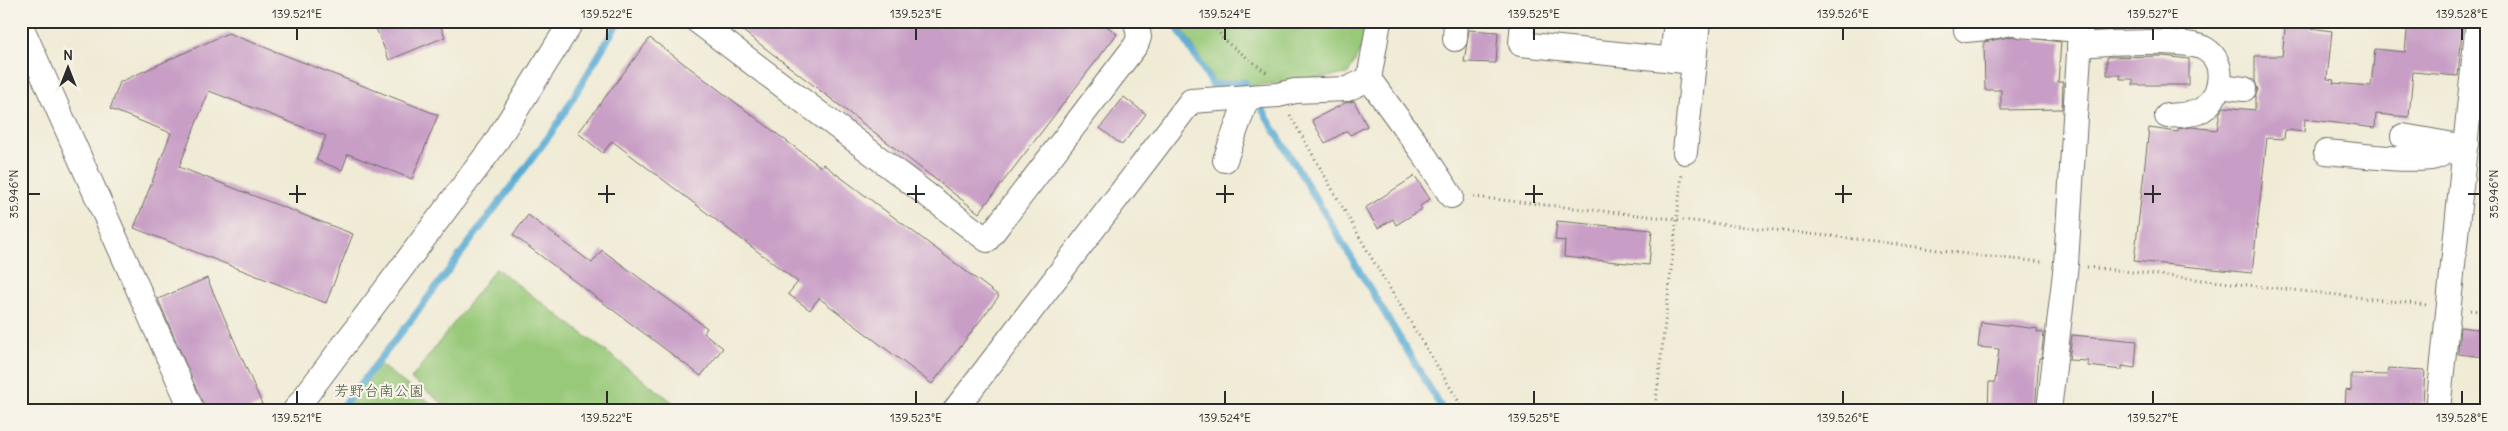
<svg xmlns="http://www.w3.org/2000/svg" width="2508" height="431" viewBox="0 0 2508 431" font-family="Delius,'Klee One',sans-serif">
	<style>
		.green { fill: #98c979; stroke: #627a52 }
		.lines { fill: none; stroke-linecap: round; stroke-linejoin: round }
		.stream { stroke: #59abd4; stroke-width: 7 }
		.building { fill: #c89dc6 }
		.minor-casing { stroke: #706e66; stroke-width: 26 }
		.path { stroke: #706e66; stroke-width: 3; stroke-dasharray: 1 4; stroke-linecap: butt }
		.minor { stroke: #fff; stroke-width: 24 }
		.ticks { fill: none; stroke: #2b2b2b; stroke-width: 2 }
		.labels { text-anchor: middle; dominant-baseline: central; stroke-width: 4.5; stroke-linejoin: round; paint-order: stroke }
		.park-label { font-size: 15px; fill: #4c5a42; stroke: #f7f3e8 }
		.neatline { fill: none; stroke: #2b2b2b; stroke-width: 2 }
		.ticks-label { font-size: 12px; text-anchor: middle; fill: #2b2b2b }
	</style>
	<rect width="100%" height="100%" fill="#f7f3e8"/>
	<filter id="ink" filterUnits="userSpaceOnUse"><feTurbulence type="fractalNoise" baseFrequency=".02" numOctaves="2"/><feDisplacementMap in="SourceGraphic" scale="10" xChannelSelector="R" yChannelSelector="G"/><feConvolveMatrix kernelMatrix="1 2 1 2 8 2 1 2 1" color-interpolation-filters="sRGB"/></filter>
	<filter id="wash" filterUnits="userSpaceOnUse"><feTurbulence type="fractalNoise" baseFrequency=".0096" numOctaves="4" result="noise"/><feDisplacementMap in="SourceGraphic" scale="20" xChannelSelector="R" yChannelSelector="G"/><feGaussianBlur stdDeviation="1.12" result="paint"/><feColorMatrix in="noise" values="0 0 0 0 0 0 0 0 0 0 0 0 0 0 0 0 0 1.4 0 .05"/><feComposite in="paint" operator="in"/></filter>
	<g filter="url(#wash)">
		<rect width="100%" height="100%" fill="#f0ebd5"/>
		<!-- green -->
		<g class="green">
			<path d="M1178,21H1366L1363,45L1348,74L1219,90Z"/>
			<path d="M496,268L683,410H451L411,379Z"/>
			<path d="M375,361L440,410H338Z"/>
		</g>
		<g class="lines">
			<!-- stream -->
			<g class="stream">
				<path d="M1173,21L1213,85L1245,82L1251,92"/>
				<path d="M1257,101L1443,410"/>
				<path d="M340,410L412,319L555,128L619,21"/>
			</g>
		</g>
		<g id="blocks">
			<!-- building -->
			<g class="building">
				<path d="M373,21H439L445,37L389,60Z"/>
				<path d="M730,21H1100L1117,34L979,213Z"/>
				<path d="M2286,21H2311L2310,28L2332,31L2327,79L2334,80L2333,83L2371,86L2375,49L2405,52L2408,21H2463L2458,76L2413,72L2409,117L2376,114L2375,128L2305,119L2304,132L2285,130L2284,139L2267,138L2252,273L2134,261L2149,128L2178,132V129L2192,127L2217,130L2220,112L2224,107L2255,110V97L2258,90L2255,81V56H2282Z"/>
				<path d="M1469,30L1498,32L1496,63L1464,62Z"/>
				<path d="M228,33L438,115L412,179L348,154L342,170L316,160L326,136L209,91L179,167L353,234L326,303L134,228L171,133L110,109L120,82Z"/>
				<path d="M2013,36L2061,42L2058,82H2063L2062,109L2001,110V90H1985L1984,42Z"/>
				<path d="M650,38L821,167L823,164L999,296L932,384L819,298L810,310L788,294L798,282L612,141L603,153L578,133Z"/>
				<path d="M2163,56L2189,59V85H2133V79H2120V75H2107V57Z"/>
				<path d="M1124,97L1146,114L1122,145L1100,128Z"/>
				<path d="M1354,101L1367,126L1350,135L1347,131L1325,143L1312,120L1345,103Z"/>
				<path d="M1415,176L1430,199L1420,206L1422,209L1396,225L1393,219L1378,228L1365,208Z"/>
				<path d="M528,215L592,263L602,250L707,328L704,333L723,348L701,376L513,235Z"/>
				<path d="M1557,221L1652,230L1649,265L1564,257L1565,241L1555,240Z"/>
				<path d="M207,278L262,404L247,410H205L158,299Z"/>
				<path d="M1981,322L2038,329L2037,332L2044,333L2041,358H2039L2035,410H1988L1989,382H1995L1999,349L1978,347Z"/>
				<path d="M2460,327L2483,330V334H2487L2485,357L2458,354Z"/>
				<path d="M2072,335L2137,341L2135,368L2122,366V370L2088,366V361L2069,360Z"/>
				<path d="M2388,368L2425,370L2423,403L2411,402V410H2345L2346,390L2351,391V374L2387,375Z"/>
			</g>
		</g>
	</g>
	<g filter="url(#ink)">
		<use href="#blocks" fill-opacity="0" stroke="#706e66" stroke-width="1"/>
		<g class="lines">
			<!-- minor casing -->
			<g class="minor-casing">
				<g id="minor">
					<path d="M697,21L987,240L1136,45L1139,37L1136,21"/>
					<path d="M1523,21L1521,44L1694,62"/>
					<path d="M2015,21L2020,25L2080,30"/>
					<path d="M21,26L192,410"/>
					<path d="M1966,30L1987,28L2015,22"/>
					<path d="M1455,39L1456,21"/>
					<path d="M2079,45C2103,43 2186,38 2205,49C2229,63 2221,102 2198,112C2189,115 2177,115 2167,116"/>
					<path d="M1672,60L1676,21"/>
					<path d="M1369,79L1421,150L1451,196"/>
					<path d="M2219,86L2244,89"/>
					<path d="M2403,136L2454,145"/>
					<path d="M1685,152L1698,21"/>
					<path d="M2326,152C2361,155 2396,161 2431,158C2442,157 2450,146 2466,144"/>
					<path d="M1225,160L1247,98"/>
					<path d="M295,410L494,145L572,21"/>
					<path d="M955,410L1191,101L1278,95L1295,91L1347,89L1369,79L1379,21"/>
					<path d="M2049,410L2066,264L2081,21"/>
					<path d="M2438,410L2478,21"/>
				</g>
			</g>
			<!-- path -->
			<g class="path">
				<path d="M1211,21L1225,41L1267,73"/>
				<path d="M1290,115L1375,264L1464,410"/>
				<path d="M1474,197L1874,241L1981,256L2044,262"/>
				<path d="M2087,267L2427,305"/>
				<path d="M2470,310L2487,312"/>
				<path d="M1655,410L1682,174"/>
			</g>
			<!-- minor -->
			<use href="#minor" class="minor"/>
		</g>
	</g>
	<!-- ticks -->
	<path class="ticks" d="M297,28V40M607,28V40M916,28V40M1225,28V40M1534,28V40M1843,28V40M2153,28V40M2462,28V40M297,185V203M607,185V203M916,185V203M1225,185V203M1534,185V203M1843,185V203M2153,185V203M28,194H40M289,194H306M598,194H615M907,194H925M1216,194H1234M1525,194H1543M1835,194H1852M2144,194H2161M2468,194H2480M297,391V404M607,391V404M916,391V404M1225,391V404M1534,391V404M1843,391V404M2153,391V404M2462,391V404"/>
	<g class="labels">
		<!-- park labels -->
		<g class="park-label">
			<text x="379" y="390">芳野台南公園</text>
		</g>
	</g>
	<!-- margin -->
	<rect width="2508" height="431" fill="none" stroke="#f7f3e8" stroke-width="55"/>
	<!-- north arrow -->
	<g transform="translate(68 68)" stroke="#f7f3e8" stroke-width="4" paint-order="stroke">
	<path d="M0-4L9 19L0 12L-9 19Z" fill="#2b2b2b"/>
	<text y="-8" font-size="14" font-weight="bold" text-anchor="middle" fill="#2b2b2b">N</text>
	</g>
	<rect x="28" y="28" width="2452" height="376" class="neatline"/>
	<g class="ticks-label">
		<text x="297" y="18">139.521°E</text>
		<text x="607" y="18">139.522°E</text>
		<text x="916" y="18">139.523°E</text>
		<text x="1225" y="18">139.524°E</text>
		<text x="1534" y="18">139.525°E</text>
		<text x="1843" y="18">139.526°E</text>
		<text x="2153" y="18">139.527°E</text>
		<text x="2462" y="18">139.528°E</text>
		<text transform="translate(14 194) rotate(-90)" y="4">35.946°N</text>
		<text transform="translate(2494 194) rotate(-90)" y="4">35.946°N</text>
		<text x="297" y="422">139.521°E</text>
		<text x="607" y="422">139.522°E</text>
		<text x="916" y="422">139.523°E</text>
		<text x="1225" y="422">139.524°E</text>
		<text x="1534" y="422">139.525°E</text>
		<text x="1843" y="422">139.526°E</text>
		<text x="2153" y="422">139.527°E</text>
		<text x="2462" y="422">139.528°E</text>
	</g>
</svg>
